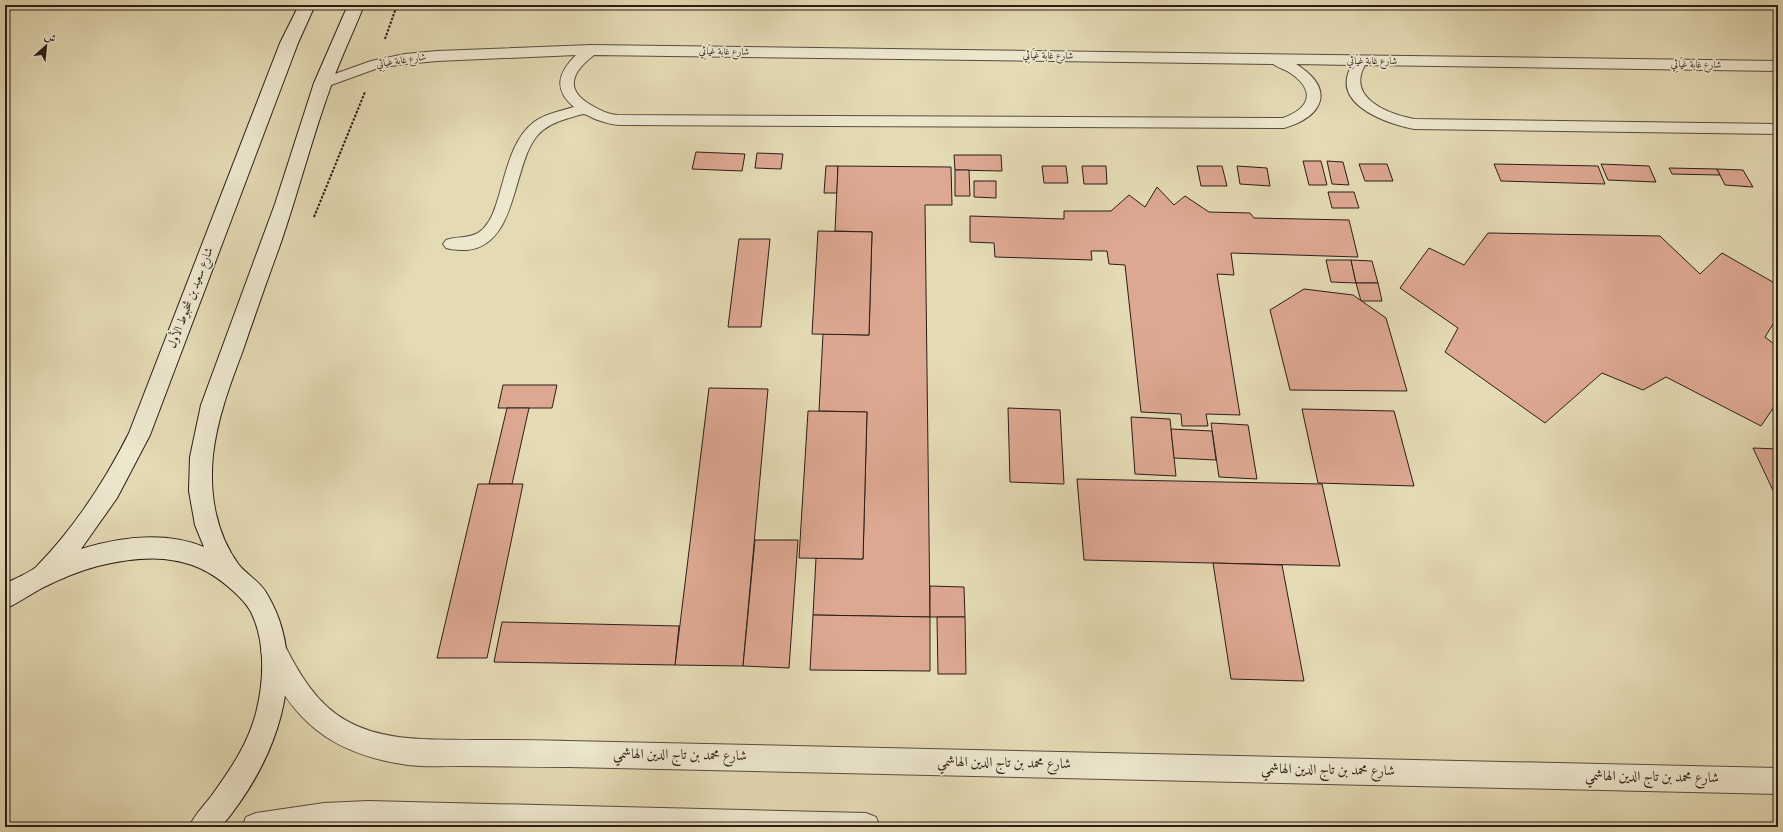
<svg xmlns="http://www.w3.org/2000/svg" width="1783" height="832" viewBox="0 0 1783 832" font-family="'Sorts Mill Goudy',Amiri,serif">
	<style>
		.building { fill: #dda892; stroke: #2b1d17 }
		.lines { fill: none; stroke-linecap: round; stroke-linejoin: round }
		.service-casing { stroke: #594c3e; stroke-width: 2 }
		.tertiary-casing { stroke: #594c3e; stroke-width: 2 }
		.secondary-casing { stroke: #2b1d17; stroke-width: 2 }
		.path { stroke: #2b1d17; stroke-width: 2; stroke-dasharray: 2.5 1.5; stroke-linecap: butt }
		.service { fill: #ede7ce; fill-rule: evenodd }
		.tertiary { fill: #ede7ce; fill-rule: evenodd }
		.secondary { fill: #ede7ce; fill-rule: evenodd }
		.labels { text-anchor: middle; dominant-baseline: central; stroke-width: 3.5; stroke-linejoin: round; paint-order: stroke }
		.far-street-label { font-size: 10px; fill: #2b1d17; stroke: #ede7ce }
		.street-label { font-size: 12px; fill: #2b1d17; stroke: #ede7ce }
		.near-street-label { font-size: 14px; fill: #2b1d17; stroke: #ede7ce }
	</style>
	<rect width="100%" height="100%" fill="#e4dab4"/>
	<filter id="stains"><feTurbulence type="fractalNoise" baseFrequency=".005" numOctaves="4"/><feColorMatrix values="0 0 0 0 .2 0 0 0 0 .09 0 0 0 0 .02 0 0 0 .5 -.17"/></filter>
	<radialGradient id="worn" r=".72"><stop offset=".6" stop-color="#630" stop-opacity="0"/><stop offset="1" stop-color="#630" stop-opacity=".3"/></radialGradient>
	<!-- building -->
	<g class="building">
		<path d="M696,152L745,154L742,171L692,169Z"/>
		<path d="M757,153L783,154L781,169L755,168Z"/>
		<path d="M954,155H1001L1002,171L955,170Z"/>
		<path d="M1303,161H1321L1327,185H1309Z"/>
		<path d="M1327,161L1343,162L1349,185L1332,184Z"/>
		<path d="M1359,164H1387L1393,181H1365Z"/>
		<path d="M1494,164L1598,166L1605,184L1501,181Z"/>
		<path d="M1601,164L1649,166L1656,182L1608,180Z"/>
		<path d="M826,166H838L837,193H824Z"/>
		<path d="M838,166L951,167L952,205H925L930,617L813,615L816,558L863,559L867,412L819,411L823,334L869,335L872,232L835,231Z"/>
		<path d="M1042,166H1066L1068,183H1044Z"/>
		<path d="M1082,166H1106L1107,184H1084Z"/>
		<path d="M1197,166H1222L1227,186H1201Z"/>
		<path d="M1237,166L1267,168L1270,186L1240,184Z"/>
		<path d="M1669,168L1717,169L1720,175L1672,174Z"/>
		<path d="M1717,169L1743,170L1753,187L1725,185Z"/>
		<path d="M955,170H969L970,196H955Z"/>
		<path d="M974,181H996V198L974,197Z"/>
		<path d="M1157,187L1174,205L1185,196L1209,212L1250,213L1254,218L1349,220L1358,257L1231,253L1234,275L1217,274L1240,415L1206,414L1208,426H1182L1181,414L1141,412L1125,265L1109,264L1107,251H1091L1092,260L995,257L994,243L970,242V216L1064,219V211H1111L1129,195L1145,207Z"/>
		<path d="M1328,192H1354L1359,208H1332Z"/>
		<path d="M818,231L872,232L869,335L812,334Z"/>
		<path d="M1488,233L1660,236L1700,274L1722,253L1778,285V316L1765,337L1778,347V401L1761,426L1666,377L1643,390L1602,373L1545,423L1445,352L1458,328L1400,288L1429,248L1464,265Z"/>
		<path d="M739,239H770L761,327H728Z"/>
		<path d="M1326,260H1351L1356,283L1331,282Z"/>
		<path d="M1351,260L1372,261L1378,283H1356Z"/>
		<path d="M1356,283H1378L1382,301H1361Z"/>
		<path d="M1304,289L1353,295L1386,318L1407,391L1290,390L1270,310Z"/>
		<path d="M503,385H557L552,408H498Z"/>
		<path d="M709,388L768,389L743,666L675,665Z"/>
		<path d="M507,408H529L512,484H489Z"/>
		<path d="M1008,408L1060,410L1064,484L1010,482Z"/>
		<path d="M1302,409L1394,411L1414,486L1318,483Z"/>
		<path d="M808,411L867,412L863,559L799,558Z"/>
		<path d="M1131,417L1170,419L1176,476L1135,474Z"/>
		<path d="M1211,423L1248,425L1257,479L1219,477Z"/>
		<path d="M1171,429L1212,431L1216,460L1174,458Z"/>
		<path d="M1753,448L1778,449V501Z"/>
		<path d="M1077,479L1322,484L1340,566L1084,560Z"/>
		<path d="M478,484H523L487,658H437Z"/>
		<path d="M755,540H798L789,668L743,666Z"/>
		<path d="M1213,563L1282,565L1304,681L1231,679Z"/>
		<path d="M930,586L964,587L965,617H930Z"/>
		<path d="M813,615L930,617V671L810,670Z"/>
		<path d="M937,617H965L966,674H938Z"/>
		<path d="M502,622L679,626L675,665L494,662Z"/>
	</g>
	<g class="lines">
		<!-- service casing -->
		<g class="service-casing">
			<path id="service" d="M591,45L1778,61V71L1365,65C1346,98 1388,114 1414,119L1778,124V134L1414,129C1385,123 1329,104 1352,65L1296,64C1335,88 1325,116 1284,128L622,125C614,125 606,123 598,120C594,119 588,115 584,114C580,114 574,117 569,118C558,121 545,126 537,136C512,166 518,245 467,250C460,250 453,250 446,248L443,244L446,240C457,236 467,239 478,233C487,227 493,215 496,205C505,179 510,140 534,122C545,114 560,111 574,107C553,89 558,73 576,55L437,61L405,64L378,68L323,88L318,86L316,83L318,80L371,61L405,54L437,51ZM594,55L1273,64C1277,67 1283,69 1287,71C1315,88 1313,107 1283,118L617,115C608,114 599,110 591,105C563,89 573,71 594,55Z"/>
		</g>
		<!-- tertiary casing -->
		<g class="tertiary-casing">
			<g id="tertiary">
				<path d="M274,639L283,642C298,672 316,704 347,721C384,742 430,739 471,740C503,740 536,740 568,741L1778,768V794L568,767C533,767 497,766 462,766C444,766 425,767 408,765C331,754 291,721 261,651L265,642Z"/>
				<path d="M368,801L866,813L876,817L880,827H242L246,817L256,813L324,803Z"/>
			</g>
		</g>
		<!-- secondary casing -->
		<g class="secondary-casing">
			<path id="secondary" d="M299,5H315L298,43L150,435L117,498L81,549C120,537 165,531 204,547L195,525L189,491L190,457L201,405L275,204L314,83L348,5H364C354,31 341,57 332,83C312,137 298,194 279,248C266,283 254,318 242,353C229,387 217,420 213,455C209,494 216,534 239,565C248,576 260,581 267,594C313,671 273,765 221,827H189C195,814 204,806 212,795C230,770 248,744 256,713C264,682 266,642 251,612C246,603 239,596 232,590C211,571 192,562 164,559C142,557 119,561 98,566C79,571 60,579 42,588C29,595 18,603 5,609V584C12,580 33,571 37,566C74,528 105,481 129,433L280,43Z"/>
		</g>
		<!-- path -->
		<g class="path">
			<path d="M385,39L397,5"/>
			<path d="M314,217L365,92"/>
		</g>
		<!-- service -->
		<use href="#service" class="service"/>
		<!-- tertiary -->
		<use href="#tertiary" class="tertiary"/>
		<!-- secondary -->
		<use href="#secondary" class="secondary"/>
	</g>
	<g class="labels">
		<!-- far-street labels -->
		<g class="far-street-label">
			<text transform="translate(724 52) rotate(1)">شارع غابة غيَاثِي</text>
			<text transform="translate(1048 56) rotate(1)">شارع غابة غيَاثِي</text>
			<text transform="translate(401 61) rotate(-9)">شارع غابة غيَاثِي</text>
			<text x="1372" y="61">شارع غابة غيَاثِي</text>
			<text transform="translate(1696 65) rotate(1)">شارع غابة غيَاثِي</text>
		</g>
		<!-- street labels -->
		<g class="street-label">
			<text transform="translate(191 298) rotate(-69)">شارع سعيد بن شخبوط الأول</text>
		</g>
		<!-- near-street labels -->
		<g class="near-street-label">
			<text transform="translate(680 756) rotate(1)">شارع محمد بن تاج الدين الهاشمي</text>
			<text transform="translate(1004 764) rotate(1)">شارع محمد بن تاج الدين الهاشمي</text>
			<text transform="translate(1328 771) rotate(1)">شارع محمد بن تاج الدين الهاشمي</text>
			<text transform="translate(1652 778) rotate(1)">شارع محمد بن تاج الدين الهاشمي</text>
		</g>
	</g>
	<!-- margin -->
	<rect width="1783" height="832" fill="none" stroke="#e4dab4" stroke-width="20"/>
	<rect x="6" y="6" width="1771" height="820" fill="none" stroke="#2b1d17" stroke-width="2"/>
	<rect x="10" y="10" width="1763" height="812" fill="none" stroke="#2b1d17"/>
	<!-- north arrow -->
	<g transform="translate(46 46) rotate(27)" stroke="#ede7ce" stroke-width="3" paint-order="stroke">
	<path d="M0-3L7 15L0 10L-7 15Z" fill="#2b1d17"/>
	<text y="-6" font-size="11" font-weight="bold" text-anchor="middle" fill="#2b1d17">ش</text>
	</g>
	<rect width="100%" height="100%" filter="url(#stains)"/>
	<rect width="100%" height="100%" fill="url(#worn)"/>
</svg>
